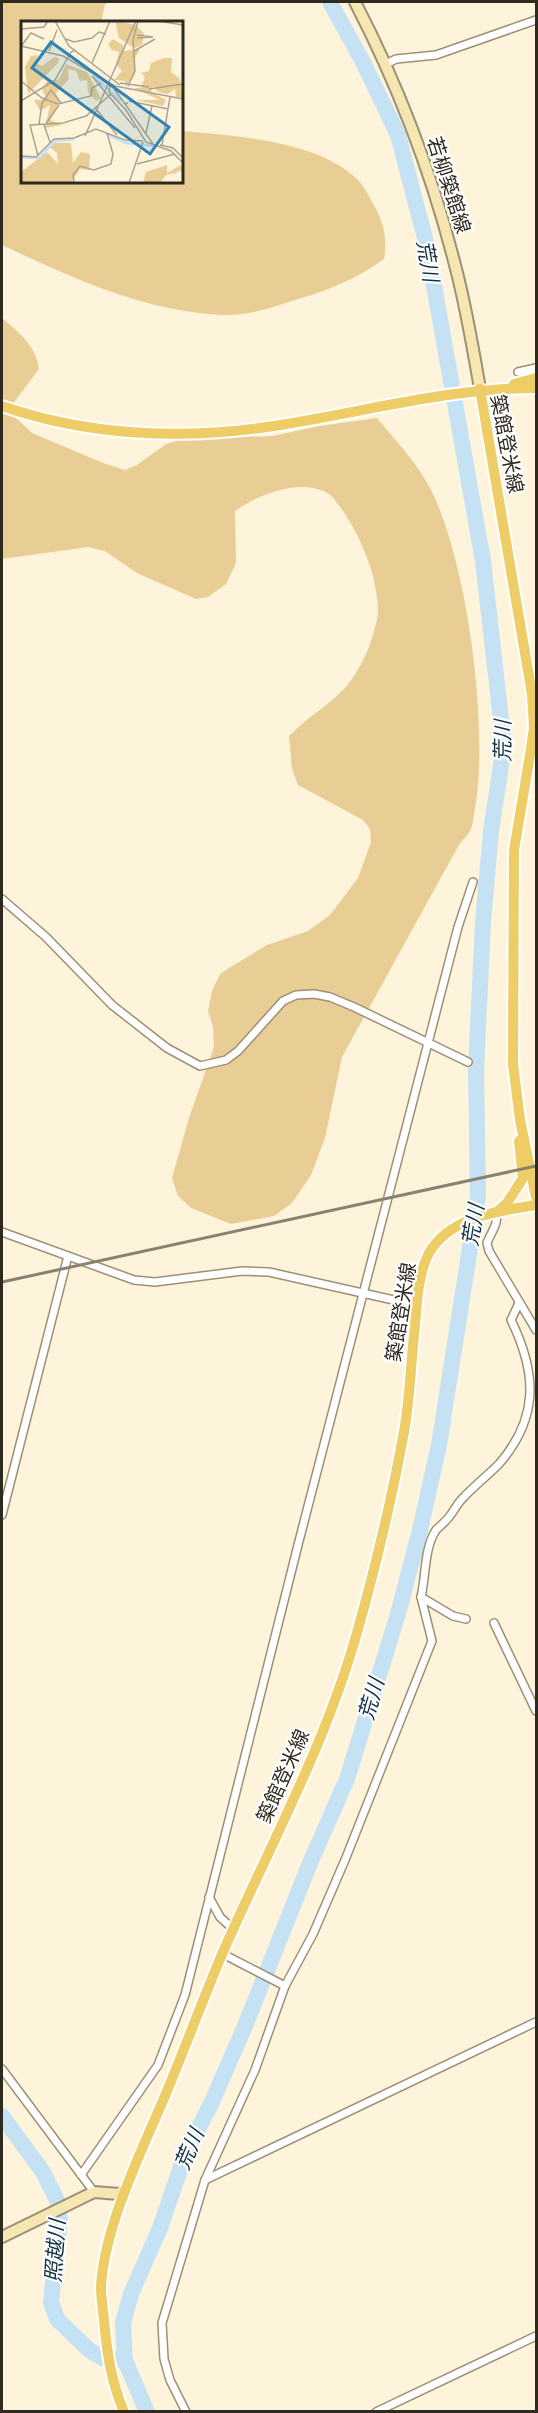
<svg xmlns="http://www.w3.org/2000/svg" width="538" height="2413" viewBox="0 0 538 2413" font-family="Arial,'Noto Sans JP',sans-serif">
	<style>
		.green { fill: #e8cd94 }
		.lines { fill: none; stroke-linecap: round; stroke-linejoin: round }
		.river { stroke: #c5e1f4; stroke-width: 16 }
		.street-casing { stroke: #9c9075; stroke-width: 10 }
		.secondary-casing { stroke: #9c9075; stroke-width: 14 }
		.primary-casing { stroke: #fff; stroke-width: 14 }
		.street { stroke: #fff; stroke-width: 7 }
		.secondary { stroke: #f6e6b2; stroke-width: 10 }
		.primary { stroke: #eecd66; stroke-width: 10 }
		.rail { stroke: #898271; stroke-width: 3 }
		.labels { text-anchor: middle; dominant-baseline: central; stroke-width: 4.5; stroke-linejoin: round; paint-order: stroke }
		.street-label { font-size: 20px; fill: #2f2a1f; stroke: #fff }
		.water-label { font-size: 21px; font-style: italic; fill: #123245; stroke: #fff }
		.inset-river { fill: none; stroke: #c5e1f4; stroke-width: 3 }
		.inset-road { fill: none; stroke: #aba390; stroke-width: 1.5 }
		.view { fill: #3183b4; fill-opacity: 0.15; stroke: #3183b4; stroke-width: 3 }
		.inset-edge { fill: none; stroke: #2f2a1f; stroke-width: 3 }
	</style>
	<rect width="100%" height="100%" fill="#fef4dc"/>
	<!-- green -->
	<g class="green">
		<path d="M2,2H111L105,4L101,22H22V182H182V131C235,136 316,140 357,179C363,185 368,194 372,202C383,219 388,239 384,259C358,278 329,290 298,299C274,307 248,316 222,315C143,311 72,278 2,245Z"/>
		<path d="M2,318C18,332 36,345 39,369L12,405V414L32,433L103,463L125,470L137,465L166,444L183,439L273,436L319,426L377,418C396,441 419,465 432,492C467,563 488,723 476,802C474,810 474,821 471,829C469,834 464,839 460,843L342,1057L325,1138L311,1175L292,1203L274,1216L231,1224L191,1208L178,1196L172,1178L189,1118L214,1047L213,1027L208,1011L212,991L220,974L229,968L267,945L308,931L330,915L358,878L371,842L370,829L363,820L298,785L292,769L289,736C305,719 325,708 341,692C351,683 361,665 366,654C371,642 378,622 378,610C377,574 361,537 341,508C337,504 334,497 329,494C302,477 259,494 235,511L236,563L226,584L208,597L196,599L137,573L105,551L88,547L2,559Z"/>
	</g>
	<g class="lines">
		<!-- river -->
		<g class="river">
			<path d="M2,2116L43,2172L57,2200L60,2219L51,2302L57,2319L89,2350L102,2358L124,2360"/>
			<path d="M147,2412L125,2360L123,2323L131,2294L160,2228L186,2152L211,2104L245,2026L310,1863L347,1779L398,1614L420,1530L439,1445L475,1216L478,1194L476,1070L483,922L491,831L504,746L483,561L427,246L398,135L364,64L330,2"/>
		</g>
		<!-- street casing -->
		<g class="street-casing">
			<g id="street">
				<path d="M386,64L396,59L436,55L536,20"/>
				<path d="M518,372L536,368"/>
				<path d="M2,899L46,937L112,1005L167,1048L200,1066L226,1060L238,1051L283,1001L296,995L314,994L330,997L354,1007L468,1062"/>
				<path d="M496,1212C499,1224 491,1232 487,1243L489,1251L536,1330"/>
				<path d="M2,1232L134,1280L155,1282L242,1271L269,1272L416,1305"/>
				<path d="M2,1515L68,1256"/>
				<path d="M421,1597C426,1576 424,1548 436,1530C440,1526 445,1522 449,1517C454,1511 457,1504 462,1499C474,1486 487,1476 499,1464C538,1419 538,1375 511,1320L519,1303"/>
				<path d="M494,1623L536,1711"/>
				<path d="M209,1897L220,1917L234,1930"/>
				<path d="M223,1954L285,1986"/>
				<path d="M2,2069L94,2192"/>
				<path d="M81,2175L158,2065L185,1995L298,1545L458,927L473,882"/>
				<path d="M205,2180L536,2022"/>
				<path d="M186,2412L170,2380L164,2359L162,2323L205,2180L255,2070L285,1986L313,1934L345,1860L432,1641L421,1597L453,1616L466,1619"/>
				<path d="M376,2412L536,2336"/>
			</g>
		</g>
		<!-- secondary casing -->
		<g class="secondary-casing">
			<g id="secondary">
				<path d="M355,2C398,85 432,174 455,265C466,306 473,348 480,389"/>
				<path d="M2,2237L94,2192L119,2194L125,2191"/>
			</g>
		</g>
		<!-- primary casing -->
		<g class="primary-casing">
			<g id="primary">
				<path d="M514,384L536,378"/>
				<path d="M480,389L532,694L534,728L531,749L514,850L513,1064L520,1120L536,1197"/>
				<path d="M2,406C86,435 178,440 267,427C356,414 446,388 536,388"/>
				<path d="M497,1212L507,1203L523,1178L519,1141"/>
				<path d="M124,2412C111,2381 107,2353 104,2320C103,2309 101,2297 101,2287C104,2227 142,2150 165,2096C185,2048 203,1999 223,1952C270,1845 327,1742 358,1629C376,1565 392,1498 404,1432C410,1397 411,1361 415,1325C417,1302 418,1274 429,1253C450,1216 500,1211 536,1205"/>
			</g>
		</g>
		<!-- street -->
		<use href="#street" class="street"/>
		<!-- secondary -->
		<use href="#secondary" class="secondary"/>
		<!-- primary -->
		<use href="#primary" class="primary"/>
		<!-- rail -->
		<path class="rail" d="M2,1282L536,1166"/>
	</g>
	<g class="labels">
		<!-- street labels -->
		<g class="street-label">
			<text transform="translate(449 185) rotate(72)">若柳築館線</text>
			<text transform="translate(507 444) rotate(79)">築館登米線</text>
			<text transform="translate(401 1312) rotate(-81)">築館登米線</text>
			<text transform="translate(283 1776) rotate(-66)">築館登米線</text>
		</g>
		<!-- water labels -->
		<g class="water-label">
			<text transform="translate(428 261) rotate(80)">荒川</text>
			<text transform="translate(502 741) rotate(-90)">荒川</text>
			<text transform="translate(473 1225) rotate(-81)">荒川</text>
			<text transform="translate(371 1699) rotate(-74)">荒川</text>
			<text transform="translate(189 2149) rotate(-67)">荒川</text>
			<text transform="translate(55 2251) rotate(-86)">照越川</text>
		</g>
	</g>
	<!-- overview -->
	<g transform="translate(21 21)">
		<rect width="162" height="162" fill="#fef4dc"/>
		<path d="M94,0L115,4L123,13L121,24L113,27L98,17ZM92,18L102,24L103,30L119,28L113,39L114,53L105,65L104,60L93,59L101,50L95,43L98,31L91,29L87,23ZM16,34L15,42L21,45L33,36L38,37L37,42L7,73L4,46L10,35ZM143,37H151L150,51L159,58L162,77L155,76L154,68L147,73L137,71L132,65L130,71L145,79L142,85L115,79H139L113,67H120L124,56L120,52L128,50L130,42ZM45,43L66,51L80,77L75,80L67,71L66,59L59,60L55,50L47,48L48,58L35,72L38,81L29,99L41,104L24,107L29,84L19,90L13,79H26L21,68L27,58L32,61L38,58ZM33,122H50L52,142L60,131L69,133L68,149L59,148L50,162H0V151L26,131L37,143L36,132L29,126ZM146,144V152L160,144L162,152L158,149L152,155L154,152L145,154L139,162H122L125,151Z" fill="#e8cd94"/>
		<path class="inset-river" d="M72,55L100,80M85,113L105,122L134,125M0,136L18,137L34,120L53,118"/>
		<path class="inset-road" d="M34,0L48,25L99,64M137,0L162,4M0,8L23,6L27,0M116,17L132,16L116,14M45,18L53,21L71,17L78,11L85,13M1,24L10,12L23,18M0,25L42,35L94,65L162,78M28,30L36,9M113,30L134,18M71,42L89,0M71,55L114,107M0,60L21,77L37,83L70,75L71,67L80,62M99,62L128,66M89,63L88,71L105,89L125,121L150,130L162,142M107,65L114,50L112,19L117,0M93,68L104,83M128,68L162,63M0,80L34,59L50,31L55,29M108,80L147,88M107,82L104,83L132,123M75,88L96,114M18,103L21,82L30,69L40,82M23,104L29,121M24,104L38,84M125,112L131,85M64,115L115,0M139,124L152,127L162,137M141,124L149,76M0,135L15,136L33,118L53,117L75,108L104,119L122,120M17,135L9,104L42,102L65,95L90,73M116,143L154,133M53,162L52,154L59,145L73,149L90,143L92,133L86,112M108,162L122,121"/>
		<path class="view" d="M30,21L148,106L129,133L11,47Z"/>
		<rect width="162" height="162" class="inset-edge"/>
	</g>
	<!-- border -->
	<rect width="538" height="2413" fill="none" stroke="#2f2a1f" stroke-width="6"/>
</svg>
